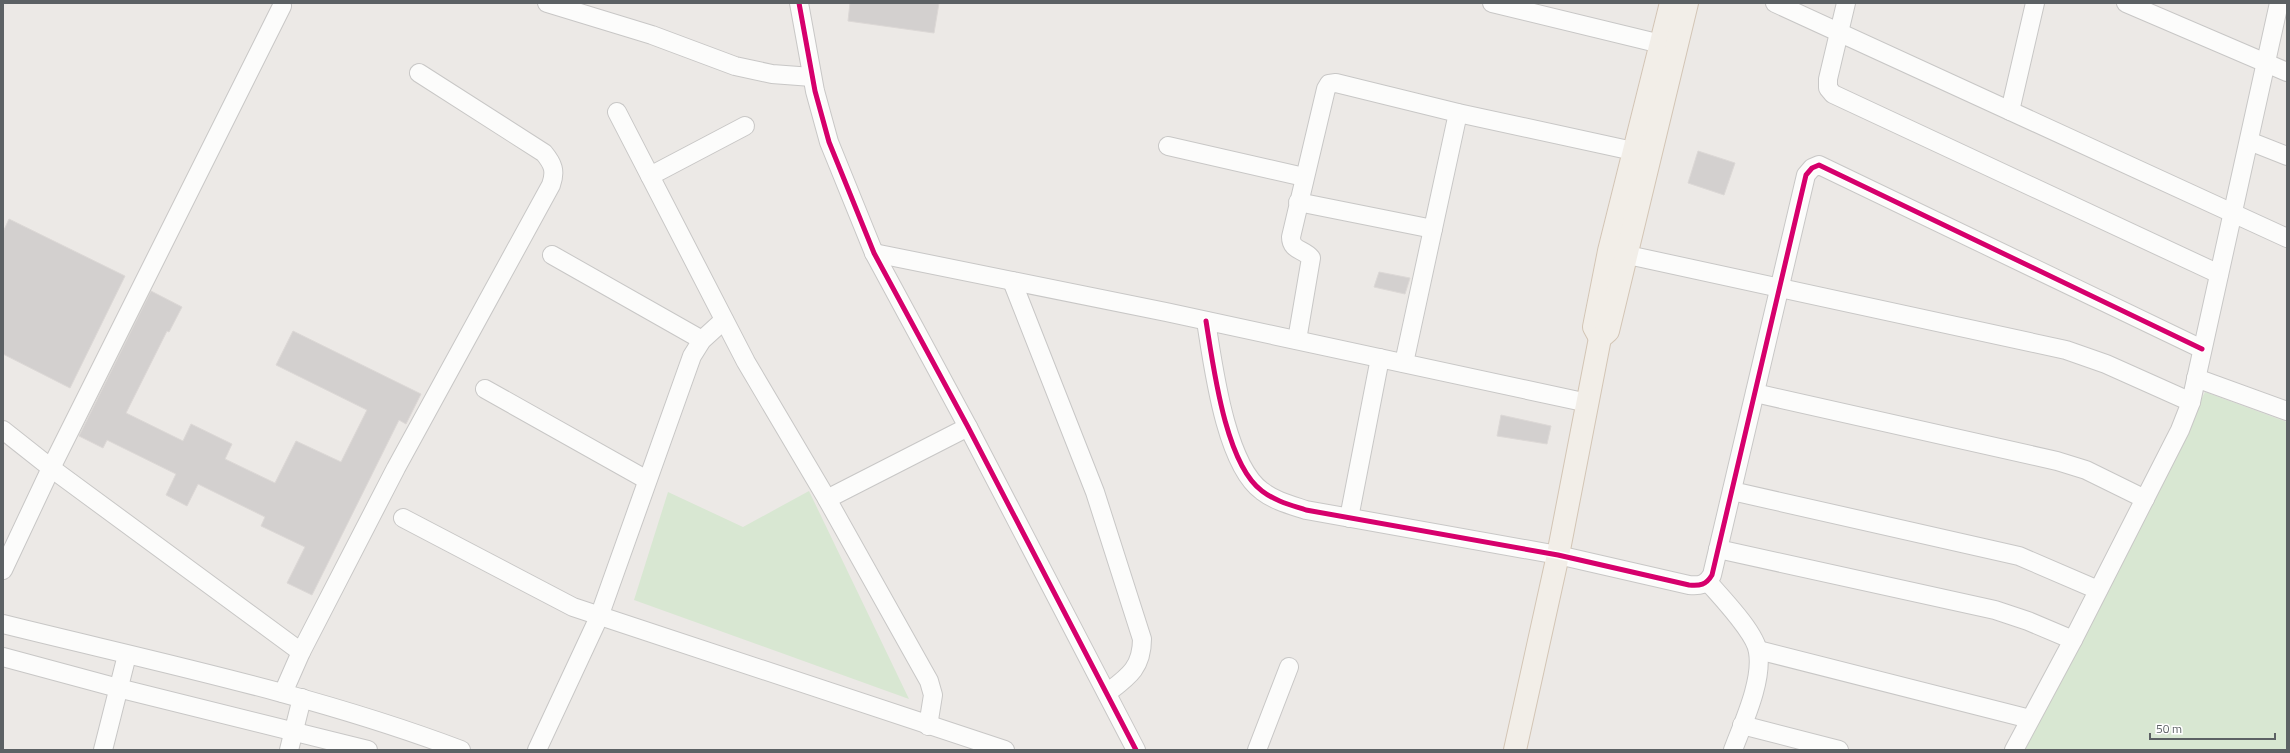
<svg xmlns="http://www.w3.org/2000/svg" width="2290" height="753" viewBox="0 0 2290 753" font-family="'Titillium Web',sans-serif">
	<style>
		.green { fill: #d8e7d2 }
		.building { fill: #d3d0cf; stroke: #dcd8d6 }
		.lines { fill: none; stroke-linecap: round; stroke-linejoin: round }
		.minor-casing { stroke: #c8c7c6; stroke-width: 20 }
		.major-casing { stroke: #d3c5b5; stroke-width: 24 }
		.minor { stroke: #fcfcfb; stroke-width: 18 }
		.major { stroke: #f2eee8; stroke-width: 22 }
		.cycleway-casing { stroke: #fff; stroke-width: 8 }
		.cycleway { stroke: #d6006c; stroke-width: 5 }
	</style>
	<rect width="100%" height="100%" fill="#ece9e6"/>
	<!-- green -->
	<g class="green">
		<path d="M2205,392L2287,422V750H2021Z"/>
		<path d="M809,491L909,699L634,600L668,492L743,527Z"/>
	</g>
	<!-- building -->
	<g class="building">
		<path d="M850,3H939L934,33L848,21Z"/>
		<path d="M1698,151L1735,163L1724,195L1688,183Z"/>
		<path d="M9,219L125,276L70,388L3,354V232Z"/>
		<path d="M1379,272L1410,278L1405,294L1374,287Z"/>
		<path d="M151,291L182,307L169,332L167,331L126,413L183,441L191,424L232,444L225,459L275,483L296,441L341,462L367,410L276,365L293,331L421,394L406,424L399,420L312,595L287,583L305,547L261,526L265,517L198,484L187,506L166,495L176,474L107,440L103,448L79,436Z"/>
		<path d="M1501,415L1551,426L1547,444L1497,436Z"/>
	</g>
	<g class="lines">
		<!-- minor casing -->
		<g class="minor-casing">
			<g id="minor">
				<path d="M547,3L652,35L735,66L772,74L812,77"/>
				<path d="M799,3L815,91L829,142L874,253L968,427L1136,750"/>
				<path d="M1492,3L1661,44"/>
				<path d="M1775,3L2287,238"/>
				<path d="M1846,3L1828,79V88L1833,94L2219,274"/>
				<path d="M2126,3L2287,72"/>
				<path d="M2010,111L2035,3"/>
				<path d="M617,112L746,362L827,499L929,681L933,695L928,726"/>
				<path d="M2249,141L2287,156"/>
				<path d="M1168,146L1304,177"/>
				<path d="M650,176L745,126"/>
				<path d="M1298,202L1433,229"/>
				<path d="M874,253L1166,312L1588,403"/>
				<path d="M552,255L702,340"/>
				<path d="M1628,255L2066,350L2106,364L2191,402"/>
				<path d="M1012,281L1095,492L1142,639C1142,668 1128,677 1107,693"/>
				<path d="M1206,321C1213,364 1225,464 1262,491C1275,501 1291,505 1306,510L1558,555L1689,585C1700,586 1706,585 1712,575L1806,175L1812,168L1819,165L2202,349"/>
				<path d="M1297,340L1311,258C1304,249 1291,251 1291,237L1326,89L1329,84L1336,83L1458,113L1633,151"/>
				<path d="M1404,363L1458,113"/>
				<path d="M2196,378L2287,411"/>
				<path d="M485,389L647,480"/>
				<path d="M1755,393L2057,461L2086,470L2145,499"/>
				<path d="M3,430L51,468L301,652"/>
				<path d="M1732,491L2019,556L2098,590"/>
				<path d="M827,499L968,427"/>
				<path d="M403,518L573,607L1005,750"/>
				<path d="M1349,518L1380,358"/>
				<path d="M1718,549L1995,610L2028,621L2073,640"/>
				<path d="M3,570L51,468L282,6"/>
				<path d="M1708,582C1721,597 1756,633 1758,652C1763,681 1743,723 1733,750"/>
				<path d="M3,624C156,662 313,694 461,750"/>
				<path d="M1758,650L2030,719"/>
				<path d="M3,657L118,688L368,750"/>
				<path d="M283,693L301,652L396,468L551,185C556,171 553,164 544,153L419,73"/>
				<path d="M1742,725L1839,750"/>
				<path d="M103,750L127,655"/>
				<path d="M289,750L302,698"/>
				<path d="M537,750L599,617L692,356L702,340L724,320"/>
				<path d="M1257,750L1289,667"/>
				<path d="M2014,750L2073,640L2180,430L2191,402L2279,3"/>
			</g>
		</g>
		<!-- major casing -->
		<g class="major-casing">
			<g id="major">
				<path d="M1600,338L1594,327L1609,251L1671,3"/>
				<path d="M1515,750L1558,555L1600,338L1608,331L1687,3"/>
			</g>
		</g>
		<!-- minor -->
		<use href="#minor" class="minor"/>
		<!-- major -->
		<use href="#major" class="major"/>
		<!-- cycleway casing -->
		<g class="cycleway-casing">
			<g id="cycleway">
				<path d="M799,3L815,91L829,142L874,253L968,427L1136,750"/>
				<path d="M1206,321C1213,364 1225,464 1262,491C1275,501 1291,505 1306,510L1558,555L1689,585C1700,586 1706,585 1712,575L1806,175L1812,168L1819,165L2202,349"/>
			</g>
		</g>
		<!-- cycleway -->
		<use href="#cycleway" class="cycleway"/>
	</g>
	<!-- border -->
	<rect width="2290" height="753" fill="none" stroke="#5c6164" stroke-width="8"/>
	<!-- scale -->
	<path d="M2150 733v6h125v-6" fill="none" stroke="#5c6164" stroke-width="2"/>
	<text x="2156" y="733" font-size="12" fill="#5c6164" stroke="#ffffff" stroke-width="3" paint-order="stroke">50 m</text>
</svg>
